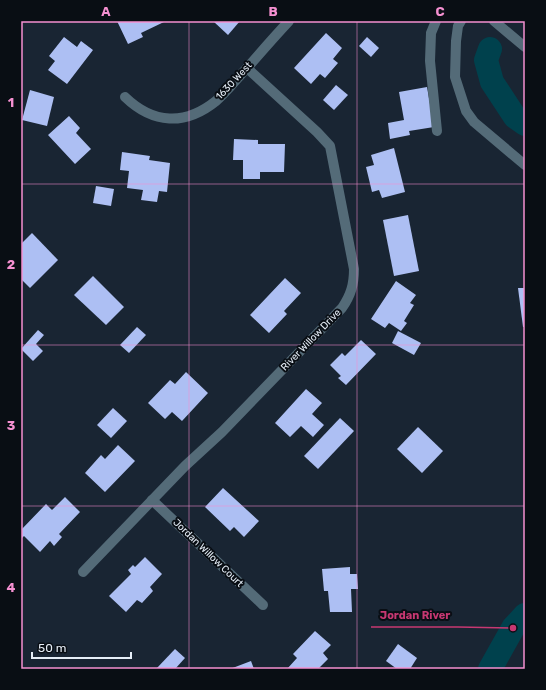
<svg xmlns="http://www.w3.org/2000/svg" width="546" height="690" viewBox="0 0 546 690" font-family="Rubik,sans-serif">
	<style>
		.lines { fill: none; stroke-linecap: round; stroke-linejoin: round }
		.river { stroke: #00414d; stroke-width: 24 }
		.building { fill: #adbff3 }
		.minor { stroke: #546b78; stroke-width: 10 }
		.grid { fill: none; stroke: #f590d1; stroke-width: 1; stroke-opacity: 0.55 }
		.labels { text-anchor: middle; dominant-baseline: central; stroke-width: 4; stroke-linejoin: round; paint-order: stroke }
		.street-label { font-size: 10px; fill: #e6eef7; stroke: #090e14 }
		.leader { fill: none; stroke: #c73872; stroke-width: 1.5 }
		.callout-dot { fill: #c73872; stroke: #090e14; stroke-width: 1.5 }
		.callout-label { font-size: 11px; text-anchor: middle; font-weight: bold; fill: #c73872; stroke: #090e14; stroke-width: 4; stroke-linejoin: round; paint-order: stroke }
		.neatline { fill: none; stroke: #f590d1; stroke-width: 1.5 }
		.grid-label { font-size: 13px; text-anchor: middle; font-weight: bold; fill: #f590d1 }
	</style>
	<rect width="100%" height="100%" fill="#192533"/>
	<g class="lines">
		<!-- river -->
		<g class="river">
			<path d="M490,49L486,60L492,82L515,117L525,124"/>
			<path d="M490,669L513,628L525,615"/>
		</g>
	</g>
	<!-- building -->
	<g class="building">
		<path d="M117,21H166L141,33L143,37L128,44Z"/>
		<path d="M213,21H240L228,35Z"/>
		<path d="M326,33L342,48L333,59L338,63L325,78L320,74L311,84L294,68Z"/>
		<path d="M64,37L77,47L81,41L93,50L67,84L48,70L55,61L49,56Z"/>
		<path d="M367,37L379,48L371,57L359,46Z"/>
		<path d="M336,85L348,95L334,110L323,100Z"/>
		<path d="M427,87L434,127L409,131L410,135L390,139L388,123L404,120L399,92Z"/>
		<path d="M30,90L54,97L47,126L22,120Z"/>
		<path d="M69,116L80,128L76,133L91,149L75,164L48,135Z"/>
		<path d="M234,139L258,140V144H285L284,172H260V179H243V160H233Z"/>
		<path d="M394,148L405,192L382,198L379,190L372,192L366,167L374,165L371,155Z"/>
		<path d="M122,152L150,156L149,160L170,163L167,192L159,191L157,202L141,200L143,190L127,188L129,171L120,170Z"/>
		<path d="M96,186L114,189L111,206L93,203Z"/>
		<path d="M408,215L419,271L394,276L383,220Z"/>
		<path d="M32,233L58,260L30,288L21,279V244Z"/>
		<path d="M93,276L124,307L106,325L74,295Z"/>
		<path d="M285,278L301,293L284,311L287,314L269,333L250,315Z"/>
		<path d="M396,281L416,295L410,303L414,305L404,321L407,323L401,331L389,323L385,328L371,319Z"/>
		<path d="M518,288H525V327H523Z"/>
		<path d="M137,327L146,335L129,353L120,345Z"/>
		<path d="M38,330L44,335L36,344L43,351L33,361L21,349Z"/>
		<path d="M398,331L421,343L414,355L392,343Z"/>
		<path d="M361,340L376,354L346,385L338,378L341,376L330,365L342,353L345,356Z"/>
		<path d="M186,372L208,393L182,421L172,412L165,419L148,403L170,380L175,384Z"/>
		<path d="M306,389L322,403L312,414L324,425L313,437L301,426L290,437L275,423Z"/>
		<path d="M113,408L127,421L111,438L97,425Z"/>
		<path d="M340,418L354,431L318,469L304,456Z"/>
		<path d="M418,427L443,451L422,473L397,449Z"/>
		<path d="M118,445L135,461L105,492L85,473L101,455L105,459Z"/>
		<path d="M223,488L259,521L244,537L234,527L230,531L205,507Z"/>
		<path d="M65,497L80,512L59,534L62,537L54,546L50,541L40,552L24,536L21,539V530L46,504L52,510Z"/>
		<path d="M145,557L162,574L150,587L153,591L142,603L137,600L126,612L109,596L131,574L128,570L133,565L135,567Z"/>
		<path d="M350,567V574H357L358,589H351L352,612H330L328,591H324L322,569Z"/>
		<path d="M315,631L331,645L323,653L328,659L318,669H287L297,658L293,654Z"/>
		<path d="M398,644L417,658L410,669H397L386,661Z"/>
		<path d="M175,649L185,658L175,669H156Z"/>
		<path d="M251,661L254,669H230Z"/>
	</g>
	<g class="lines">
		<!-- minor -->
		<g class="minor">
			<path d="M436,21L431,33L430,61L437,131"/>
			<path d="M461,21L458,26L456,41L455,77L466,111L474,122L525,165"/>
			<path d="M494,21L525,47"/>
			<path d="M125,97C153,124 185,126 216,101C228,91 237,78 248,67C261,52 275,36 289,21"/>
			<path d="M152,500L263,605"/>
			<path d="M83,572L185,466L222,432L342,308C351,295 354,284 354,269L330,146L317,132L247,68"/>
		</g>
	</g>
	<!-- grid -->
	<path class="grid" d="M189,21V669M357,21V669M21,184H525M21,345H525M21,506H525"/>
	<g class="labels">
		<!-- street labels -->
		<g class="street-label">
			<text transform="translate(234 81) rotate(-47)">1630 West</text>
			<text transform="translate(311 340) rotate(-46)">River Willow Drive</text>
			<text transform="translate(208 553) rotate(44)">Jordan Willow Court</text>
		</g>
	</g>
	<!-- callouts -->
	<path class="leader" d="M513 628L458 627H371"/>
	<circle class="callout-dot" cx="513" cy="628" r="4"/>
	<g class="callout-label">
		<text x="415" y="619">Jordan River</text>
	</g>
	<!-- border -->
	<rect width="546" height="690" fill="none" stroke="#090e14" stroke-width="44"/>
	<!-- scale -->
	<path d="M32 652v6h99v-6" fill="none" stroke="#e6eef7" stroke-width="2"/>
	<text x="38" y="652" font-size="12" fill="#e6eef7" stroke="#090e14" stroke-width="3" paint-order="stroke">50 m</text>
	<rect x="22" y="22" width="502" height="646" class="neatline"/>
	<g class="grid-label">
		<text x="106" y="16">A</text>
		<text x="273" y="16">B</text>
		<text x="440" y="16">C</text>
		<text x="11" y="107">1</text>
		<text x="11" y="269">2</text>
		<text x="11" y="430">3</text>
		<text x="11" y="592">4</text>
	</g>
</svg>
